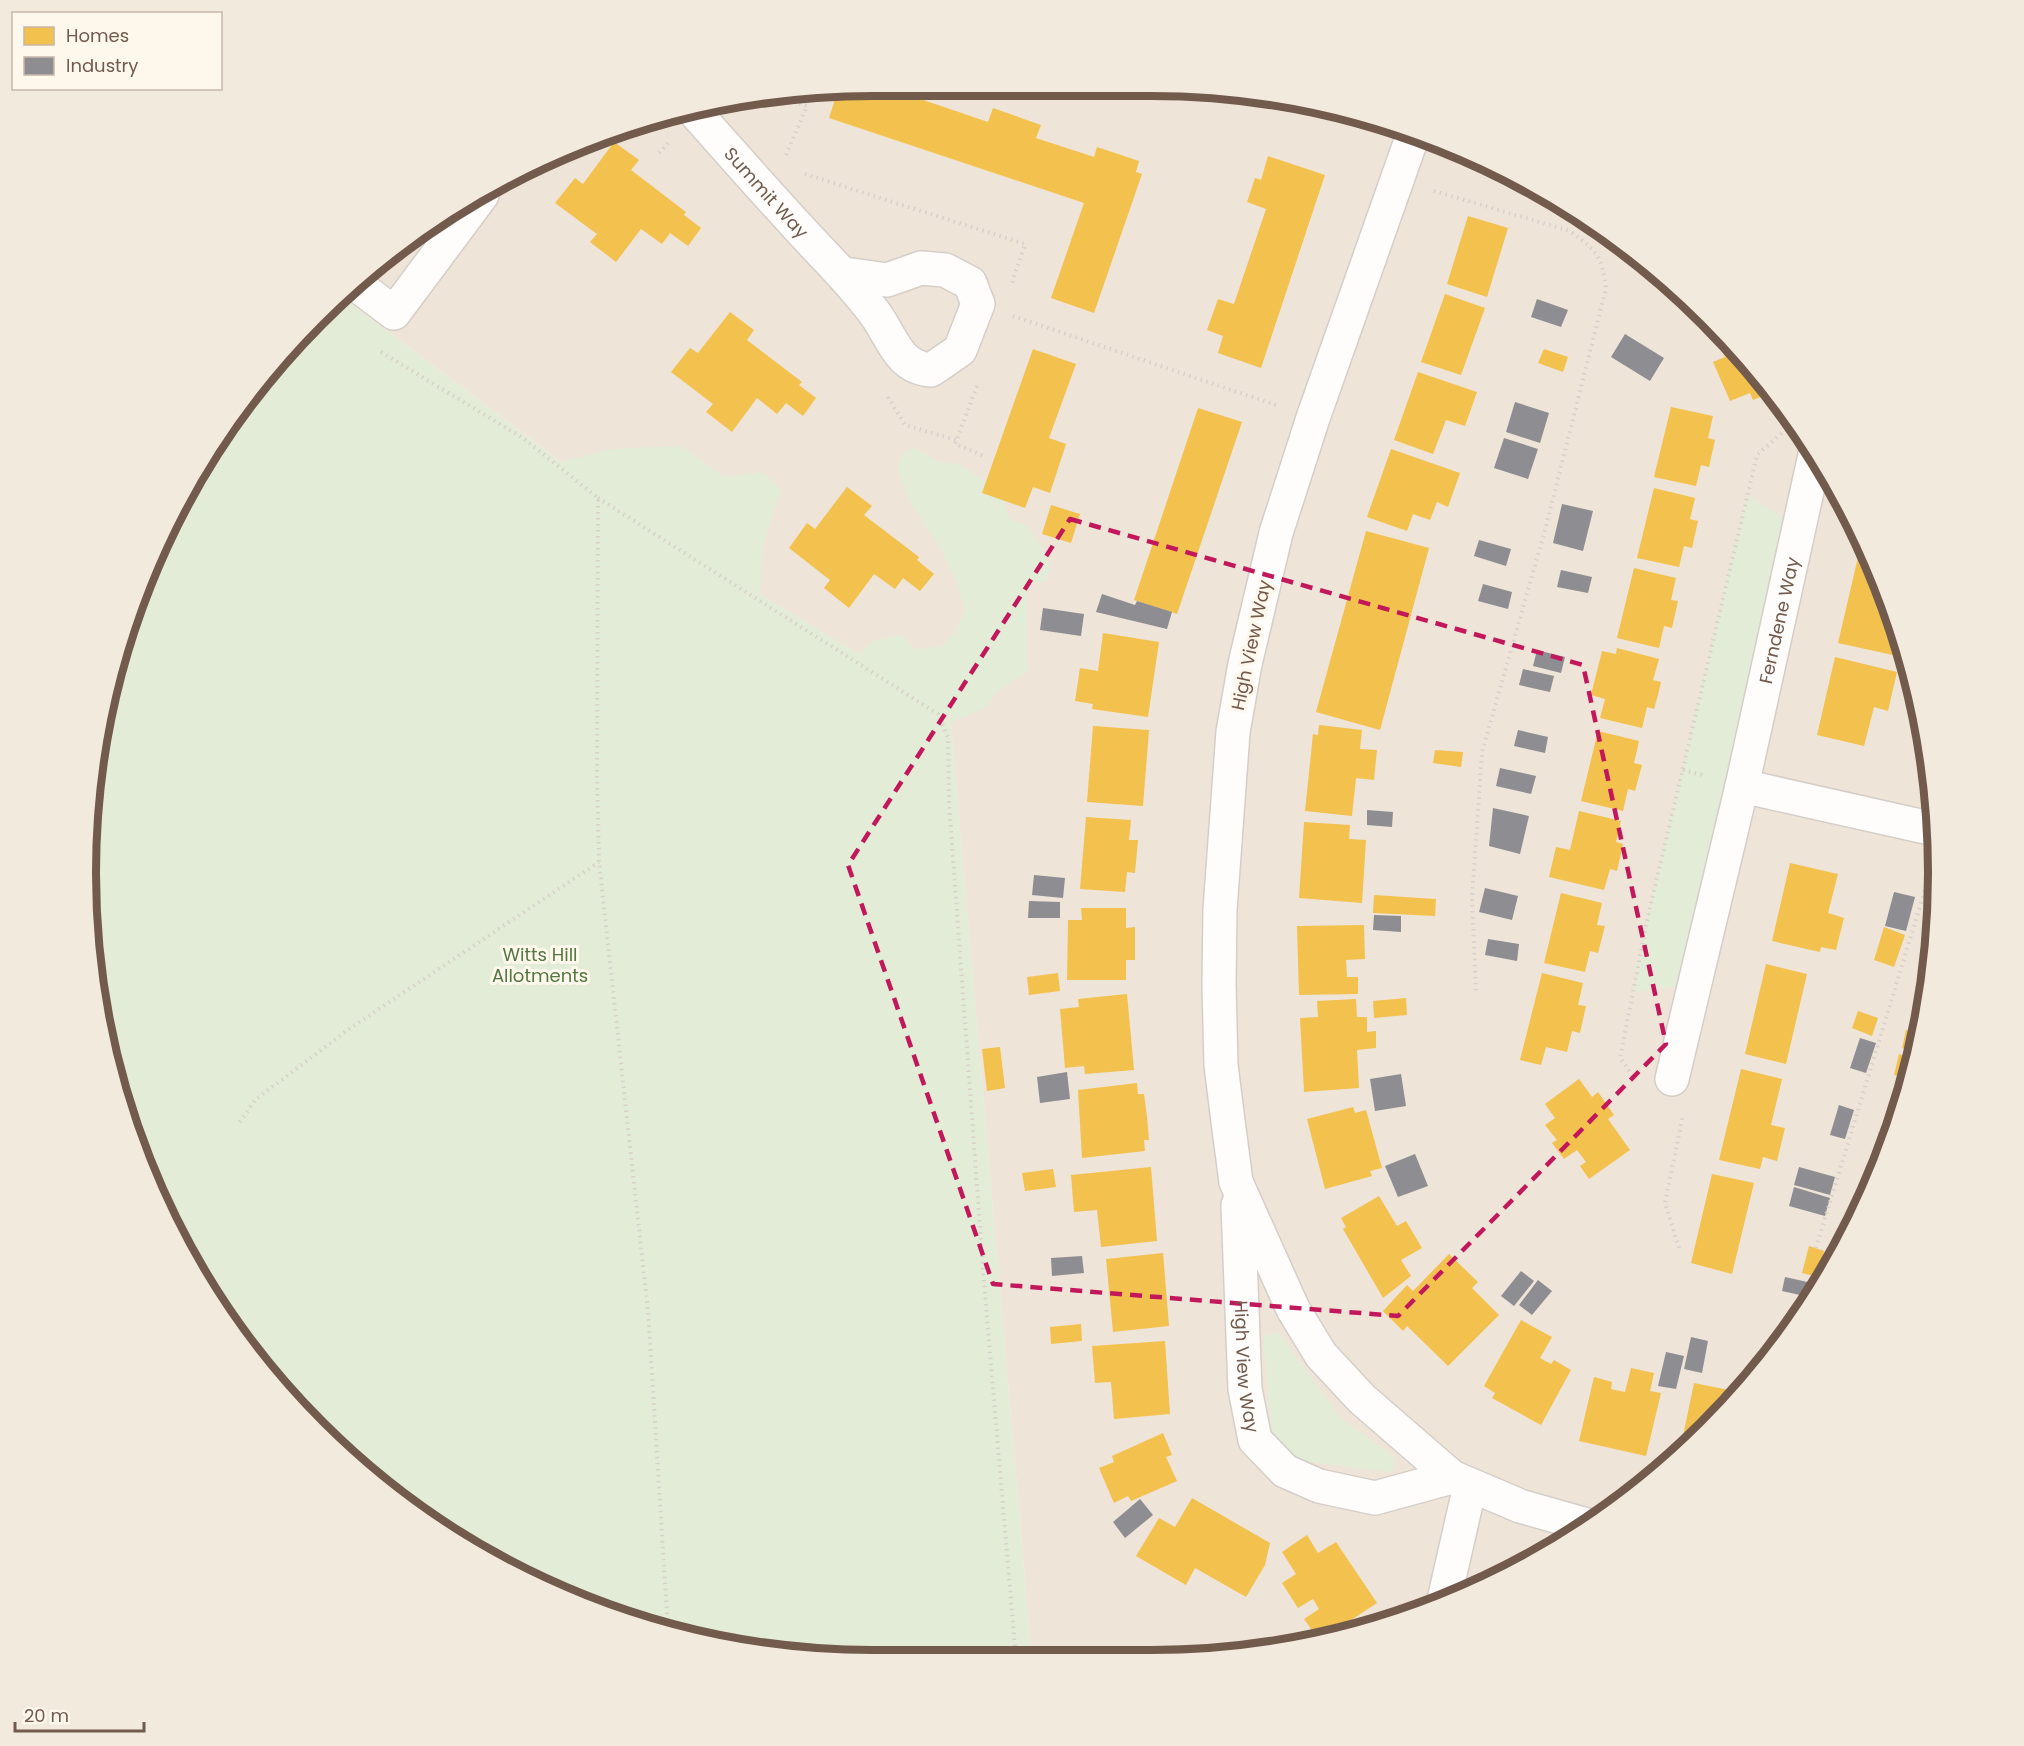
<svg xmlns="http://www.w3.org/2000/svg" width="2024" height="1746" viewBox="0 0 2024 1746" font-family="Poppins,sans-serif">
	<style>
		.residential { fill: #efe4d8 }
		.green { fill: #e3ecd6 }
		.homes { fill: #f2c14e }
		.industry { fill: #8d8d92 }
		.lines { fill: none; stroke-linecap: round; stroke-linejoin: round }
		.minor-casing { stroke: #d5cec8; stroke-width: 36 }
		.path { stroke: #d7d0cb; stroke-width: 4; stroke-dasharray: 1.5 4.5; stroke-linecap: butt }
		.minor { stroke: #fefdfc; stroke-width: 33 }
		.marked { fill: none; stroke: #c2185b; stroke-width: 4.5; stroke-dasharray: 12 8; stroke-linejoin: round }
		.labels { text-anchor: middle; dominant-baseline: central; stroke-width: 6; stroke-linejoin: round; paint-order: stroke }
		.street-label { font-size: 18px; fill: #725a4c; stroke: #fef7eb }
		.park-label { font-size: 18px; fill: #547844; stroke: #fef7eb }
		.rim { fill: none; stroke: #725a4c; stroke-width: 8 }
	</style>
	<rect width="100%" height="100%" fill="#f6f1ea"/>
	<!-- residential -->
	<path class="residential" d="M873,86L1253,92L1404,127L1500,167L1631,248L1743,354L1833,479L1897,620L1932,770L1937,924L1912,1076L1857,1221L1776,1352L1670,1465L1545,1555L1404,1619L1203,1659L1032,1660L950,711L640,521L341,296L354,281L524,167L670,112Z"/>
	<!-- green -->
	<g class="green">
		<path d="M341,296L561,462L613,449L682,446L724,477L763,472L781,490L763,546L760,594L859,654L874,640L902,635L915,649L942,646L957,629L965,610L957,582L942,552L907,496L897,469L903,452L914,447L937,461L959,464L986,482L1003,500L1009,518L1029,527L1051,564L1046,581L1027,585L1028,671L997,692L986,708L951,722L1032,1660H873L720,1645L572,1601L435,1528L316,1430L218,1310L127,1126L92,975V770L145,572L218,435Z"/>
		<path d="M1747,495L1799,528L1695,984L1634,992L1648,916Z"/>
		<path d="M1279,1333L1341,1418L1396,1458L1392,1472L1300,1461L1272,1433L1263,1335Z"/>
	</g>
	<!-- homes -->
	<g class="homes">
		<path d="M873,86H882L988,122L993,108L1041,125L1036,138L1094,157L1097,147L1139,161L1136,172L1142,174L1094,313L1051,298L1084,203L829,118L838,90Z"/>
		<path d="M614,142L639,160L631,170L686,212L684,215L701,228L688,246L670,233L662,244L641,229L616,262L590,242L597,234L555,203L575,178L583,184Z"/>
		<path d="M1268,156L1325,175L1261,368L1218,353L1223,336L1207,330L1218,299L1234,304L1266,209L1247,202L1255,178L1261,180Z"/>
		<path d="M1468,216L1508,228L1487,297L1447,284Z"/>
		<path d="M1445,294L1485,308L1461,375L1421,362Z"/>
		<path d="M730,312L754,330L747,340L802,382L799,385L816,398L803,416L786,403L777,414L757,398L732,432L706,412L713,404L671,372L690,348L698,353Z"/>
		<path d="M1726,338L1743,354L1771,393L1753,400L1750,393L1730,401L1713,362L1725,357L1720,346Z"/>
		<path d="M1033,349L1076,364L1049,438L1066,444L1050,493L1033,487L1025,508L982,493Z"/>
		<path d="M1544,349L1568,357L1563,372L1538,363Z"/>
		<path d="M1418,372L1477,392L1465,426L1446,420L1433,454L1394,440Z"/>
		<path d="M1671,407L1713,416L1708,438L1715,440L1709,467L1701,465L1696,486L1654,477Z"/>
		<path d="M1198,408L1242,422L1177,614L1134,600Z"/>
		<path d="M1391,449L1460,473L1448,507L1437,502L1430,520L1413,514L1407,531L1367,517Z"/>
		<path d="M847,487L872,506L864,515L919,557L917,560L934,574L920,591L903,578L895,589L874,574L849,608L824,588L830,580L789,548L807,523L815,529Z"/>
		<path d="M1654,488L1695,498L1690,519L1698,521L1692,548L1684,546L1679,567L1637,558Z"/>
		<path d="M1051,505L1080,514L1071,543L1042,534Z"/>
		<path d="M1366,531L1429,548L1380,730L1316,712Z"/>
		<path d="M1859,553L1867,555L1897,620L1899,631L1893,655L1838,643Z"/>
		<path d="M1634,568L1676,578L1671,600L1678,601L1672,628L1664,626L1659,648L1617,638Z"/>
		<path d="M1103,633L1159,642L1148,717L1092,709L1093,704L1075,701L1080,668L1098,671Z"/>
		<path d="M1617,648L1659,659L1653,680L1661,682L1658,695L1654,709L1647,707L1642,728L1600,718L1605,699L1591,695L1602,651L1616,654Z"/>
		<path d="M1835,657L1897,672L1888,711L1874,707L1864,746L1817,735Z"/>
		<path d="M1319,725L1362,730L1360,749L1377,750L1374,780L1356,778L1352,816L1305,811L1313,734L1318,735Z"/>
		<path d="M1093,726L1149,730L1143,806L1087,802Z"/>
		<path d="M1598,731L1639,741L1634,763L1642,765L1635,791L1628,789L1623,811L1581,801Z"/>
		<path d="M1435,750L1463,752L1461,767L1433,763Z"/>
		<path d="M1579,811L1621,821L1616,842L1623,844L1620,858L1617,871L1610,869L1604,890L1549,877L1556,847L1570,850Z"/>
		<path d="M1086,817L1131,820L1129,840H1138L1135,873L1127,872L1125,892L1080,889Z"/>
		<path d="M1304,822L1350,825L1349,839L1366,840L1362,903L1299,898Z"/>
		<path d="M1790,863L1838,874L1828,913L1844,918L1836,950L1821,947L1820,952L1772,941Z"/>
		<path d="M1561,893L1602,903L1597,925L1605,926L1598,953L1590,951L1585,972L1544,963Z"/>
		<path d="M1374,895L1436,899L1435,916L1373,913Z"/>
		<path d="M1081,908H1126V928L1135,927V960H1126V980H1067L1068,920H1082Z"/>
		<path d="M1364,925L1365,959L1346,960L1347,977H1358V994L1299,995L1297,926Z"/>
		<path d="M1884,927L1905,935L1894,967L1874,960Z"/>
		<path d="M1766,964L1807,974L1786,1064L1745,1054Z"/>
		<path d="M1058,973L1060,991L1029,995L1027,977Z"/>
		<path d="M1542,973L1583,983L1578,1005L1586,1006L1580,1033L1572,1031L1567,1052L1546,1047L1541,1065L1520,1060Z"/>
		<path d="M1127,994L1134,1070L1085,1074L1084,1066L1065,1068L1060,1009L1079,1007L1078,999Z"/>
		<path d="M1406,998L1407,1015L1374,1018L1373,1001Z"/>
		<path d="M1356,999L1357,1017H1367V1032L1376,1031V1048L1357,1050L1359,1088L1304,1092L1300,1018L1318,1017L1317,1001Z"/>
		<path d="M1858,1011L1878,1018L1872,1036L1852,1028Z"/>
		<path d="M1906,1030L1917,1032L1913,1051L1902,1048Z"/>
		<path d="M1000,1047L1005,1088L987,1091L982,1049Z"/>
		<path d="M1899,1054L1912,1058L1907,1078L1894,1075Z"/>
		<path d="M1741,1069L1782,1079L1771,1125L1785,1128L1777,1161L1763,1157L1760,1169L1719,1160Z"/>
		<path d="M1579,1079L1592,1097L1598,1092L1614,1115L1608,1119L1630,1150L1589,1179L1580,1166L1586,1162L1577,1150L1564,1159L1552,1143L1557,1140L1545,1125L1555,1118L1545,1104Z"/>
		<path d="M1137,1083L1138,1094H1144L1147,1117L1149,1140H1144L1145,1151L1082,1158L1078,1090Z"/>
		<path d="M1353,1107L1355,1113L1366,1110L1382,1168L1370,1171L1372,1176L1325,1189L1307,1119Z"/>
		<path d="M1151,1167L1157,1241L1101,1247L1097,1210L1074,1212L1071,1175Z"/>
		<path d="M1053,1169L1056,1187L1025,1191L1022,1173Z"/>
		<path d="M1712,1174L1754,1183L1732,1274L1691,1263Z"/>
		<path d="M1379,1196L1397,1226L1406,1221L1422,1248L1401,1260L1411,1276L1383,1298L1343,1229L1346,1227L1341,1218Z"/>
		<path d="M1809,1246L1824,1251L1817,1277L1802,1273Z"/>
		<path d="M1163,1253L1169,1326L1113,1332L1106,1259Z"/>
		<path d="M1449,1254L1478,1282L1472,1288L1499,1315L1448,1366L1407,1326L1403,1331L1383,1311L1407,1285L1413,1291Z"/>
		<path d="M1521,1320L1552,1337L1540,1358L1551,1364L1554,1360L1571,1370L1541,1425L1492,1398L1495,1393L1484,1386Z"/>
		<path d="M1081,1324L1082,1341L1051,1344L1050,1327Z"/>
		<path d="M1165,1341L1170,1414L1114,1419L1111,1382L1095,1383L1092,1346Z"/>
		<path d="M1631,1368L1654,1373L1650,1391L1661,1393L1646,1456L1579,1441L1594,1377L1612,1382L1611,1389L1625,1392Z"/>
		<path d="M1694,1383L1739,1392L1679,1455Z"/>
		<path d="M1163,1433L1172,1455L1166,1457L1177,1481L1131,1501L1128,1496L1114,1503L1099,1468L1114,1462L1112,1456Z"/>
		<path d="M1192,1498L1270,1543L1265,1565L1246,1597L1195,1568L1186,1585L1136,1556L1159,1518L1175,1527Z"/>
		<path d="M1307,1535L1318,1553L1336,1542L1377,1603L1339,1628L1341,1631L1316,1636L1304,1619L1319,1609L1313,1599L1298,1608L1282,1583L1296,1574L1282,1552Z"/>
	</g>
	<!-- industry -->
	<g class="industry">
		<path d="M1537,299L1568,310L1561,327L1531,317Z"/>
		<path d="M1625,334L1664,358L1650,381L1611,357Z"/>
		<path d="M1515,402L1549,413L1540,443L1506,432Z"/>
		<path d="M1504,438L1538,449L1528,479L1494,468Z"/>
		<path d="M1562,504L1593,511L1583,551L1553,543Z"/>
		<path d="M1479,540L1511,549L1506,566L1474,556Z"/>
		<path d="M1561,570L1592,577L1588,593L1557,587Z"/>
		<path d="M1483,584L1512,592L1508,609L1478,601Z"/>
		<path d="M1102,594L1135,605L1137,601L1172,612L1167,629L1096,612Z"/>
		<path d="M1043,608L1084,614L1081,636L1040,630Z"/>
		<path d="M1537,650L1565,657L1561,673L1533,666Z"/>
		<path d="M1523,669L1554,676L1550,692L1519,685Z"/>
		<path d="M1518,730L1548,737L1545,753L1514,746Z"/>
		<path d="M1500,768L1536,776L1531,794L1496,786Z"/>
		<path d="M1493,808L1529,816L1520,854L1489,846Z"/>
		<path d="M1367,810L1393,812L1392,827L1367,825Z"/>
		<path d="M1034,875L1065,878L1063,898L1032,895Z"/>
		<path d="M1485,888L1518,896L1512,920L1479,912Z"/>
		<path d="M1894,892L1915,897L1906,931L1885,926Z"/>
		<path d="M1029,901L1060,902V918H1028Z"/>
		<path d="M1374,915L1401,916V932L1373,930Z"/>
		<path d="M1488,939L1519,944L1517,961L1485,955Z"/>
		<path d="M1860,1038L1876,1043L1866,1073L1850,1068Z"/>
		<path d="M1067,1072L1070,1099L1040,1103L1037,1077Z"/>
		<path d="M1401,1074L1406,1106L1375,1111L1370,1079Z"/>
		<path d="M1839,1105L1854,1110L1845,1139L1830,1135Z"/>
		<path d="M1879,1132L1890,1135L1879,1162L1872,1161Z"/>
		<path d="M1415,1154L1428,1186L1398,1197L1385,1166Z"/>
		<path d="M1799,1167L1835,1177L1830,1195L1794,1185Z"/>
		<path d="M1794,1187L1830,1198L1825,1216L1789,1206Z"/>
		<path d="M1082,1256L1084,1273L1052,1276L1051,1258Z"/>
		<path d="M1521,1271L1534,1281L1514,1306L1501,1296Z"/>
		<path d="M1785,1277L1812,1283L1809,1297L1782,1291Z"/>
		<path d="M1538,1280L1552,1291L1532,1315L1519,1305Z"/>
		<path d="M1691,1337L1708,1341L1702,1373L1684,1369Z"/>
		<path d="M1666,1352L1684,1356L1676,1389L1658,1386Z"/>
		<path d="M1140,1499L1153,1515L1125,1538L1113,1522Z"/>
	</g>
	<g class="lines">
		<!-- minor casing -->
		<g class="minor-casing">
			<g id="minor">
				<path id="s1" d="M692,109C727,148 761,187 797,226C824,256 852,282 876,315C893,339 898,367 931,370L960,350L978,304L970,283L945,270L921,268L887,280L845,274"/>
				<path d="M1414,132L1313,418L1276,533L1245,664L1233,732L1220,910L1219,985L1221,1065L1228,1121L1236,1182L1293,1309L1321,1355L1362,1399L1452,1477L1520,1506L1587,1525"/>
				<path d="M353,282L394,313L482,195"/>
				<path d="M1742,786L1934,829"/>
				<path id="s2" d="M1672,1079L1742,786L1815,455"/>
				<path id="s3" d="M1238,1205L1245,1389L1255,1440L1285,1471L1319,1486L1375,1498L1452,1477"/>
				<path d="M1444,1600L1470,1486"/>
			</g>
		</g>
		<!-- path -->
		<g class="path">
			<path d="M782,98L807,106L785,157"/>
			<path d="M659,153L668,143"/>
			<path d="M805,174L1025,244L1012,283"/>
			<path d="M1434,191L1570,231C1596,250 1602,256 1606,288L1545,530L1482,752L1472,899L1476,992"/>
			<path d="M1013,316L1276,405"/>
			<path d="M381,352L523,438L598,498L597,774L599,862L648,1311L668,1630"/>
			<path d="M977,386L955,444L984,456"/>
			<path d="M888,397L905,425L956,440"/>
			<path d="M598,498L938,714L948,738L949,803L984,1282L1016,1660"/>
			<path d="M1683,770L1706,776"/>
			<path d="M1633,1076L1620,1058L1648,916L1757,455L1782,433"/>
			<path d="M240,1122L255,1100L349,1029L599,862"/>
			<path d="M1679,1248L1665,1203L1683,1115"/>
			<path d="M1816,1248L1932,867"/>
		</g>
		<!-- minor -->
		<use href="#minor" class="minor"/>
	</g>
	<!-- marked area -->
	<path class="marked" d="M1070,519L1583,665L1666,1044L1398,1316L993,1284L848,865Z"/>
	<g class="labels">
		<!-- street labels -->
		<g class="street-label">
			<text stroke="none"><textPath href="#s1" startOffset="112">Summit Way</textPath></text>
			<text stroke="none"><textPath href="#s2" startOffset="471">Ferndene Way</textPath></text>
			<text transform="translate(1251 645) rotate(-78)">High View Way</text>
			<text stroke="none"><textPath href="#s3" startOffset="162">High View Way</textPath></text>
		</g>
		<!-- park labels -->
		<g class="park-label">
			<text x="540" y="954">Witts Hill<tspan x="540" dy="21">Allotments</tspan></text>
		</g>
	</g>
	<!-- crop -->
	<path d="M0 0H2024V1746H0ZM873 96H1151A777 777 0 0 1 1928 873V873A777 777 0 0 1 1151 1650H873A777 777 0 0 1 96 873V873A777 777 0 0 1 873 96Z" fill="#f3eade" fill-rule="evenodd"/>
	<path class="rim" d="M873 96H1151A777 777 0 0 1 1928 873V873A777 777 0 0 1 1151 1650H873A777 777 0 0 1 96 873V873A777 777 0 0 1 873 96Z"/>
	<!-- legend -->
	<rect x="12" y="12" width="210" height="78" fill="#fef7eb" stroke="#c6b8ab" stroke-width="1.5"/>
	<rect x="24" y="27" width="30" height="18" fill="#f2c14e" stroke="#c6b8ab" stroke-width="1.5"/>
	<text x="66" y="42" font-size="18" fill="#725a4c">Homes</text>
	<rect x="24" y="57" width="30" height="18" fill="#8d8d92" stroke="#c6b8ab" stroke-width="1.5"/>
	<text x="66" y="72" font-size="18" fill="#725a4c">Industry</text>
	<!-- scale -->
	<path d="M15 1722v9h129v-9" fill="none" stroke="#725a4c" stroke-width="3"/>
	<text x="24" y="1722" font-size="18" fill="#725a4c" stroke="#fef7eb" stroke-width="4.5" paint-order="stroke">20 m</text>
</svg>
